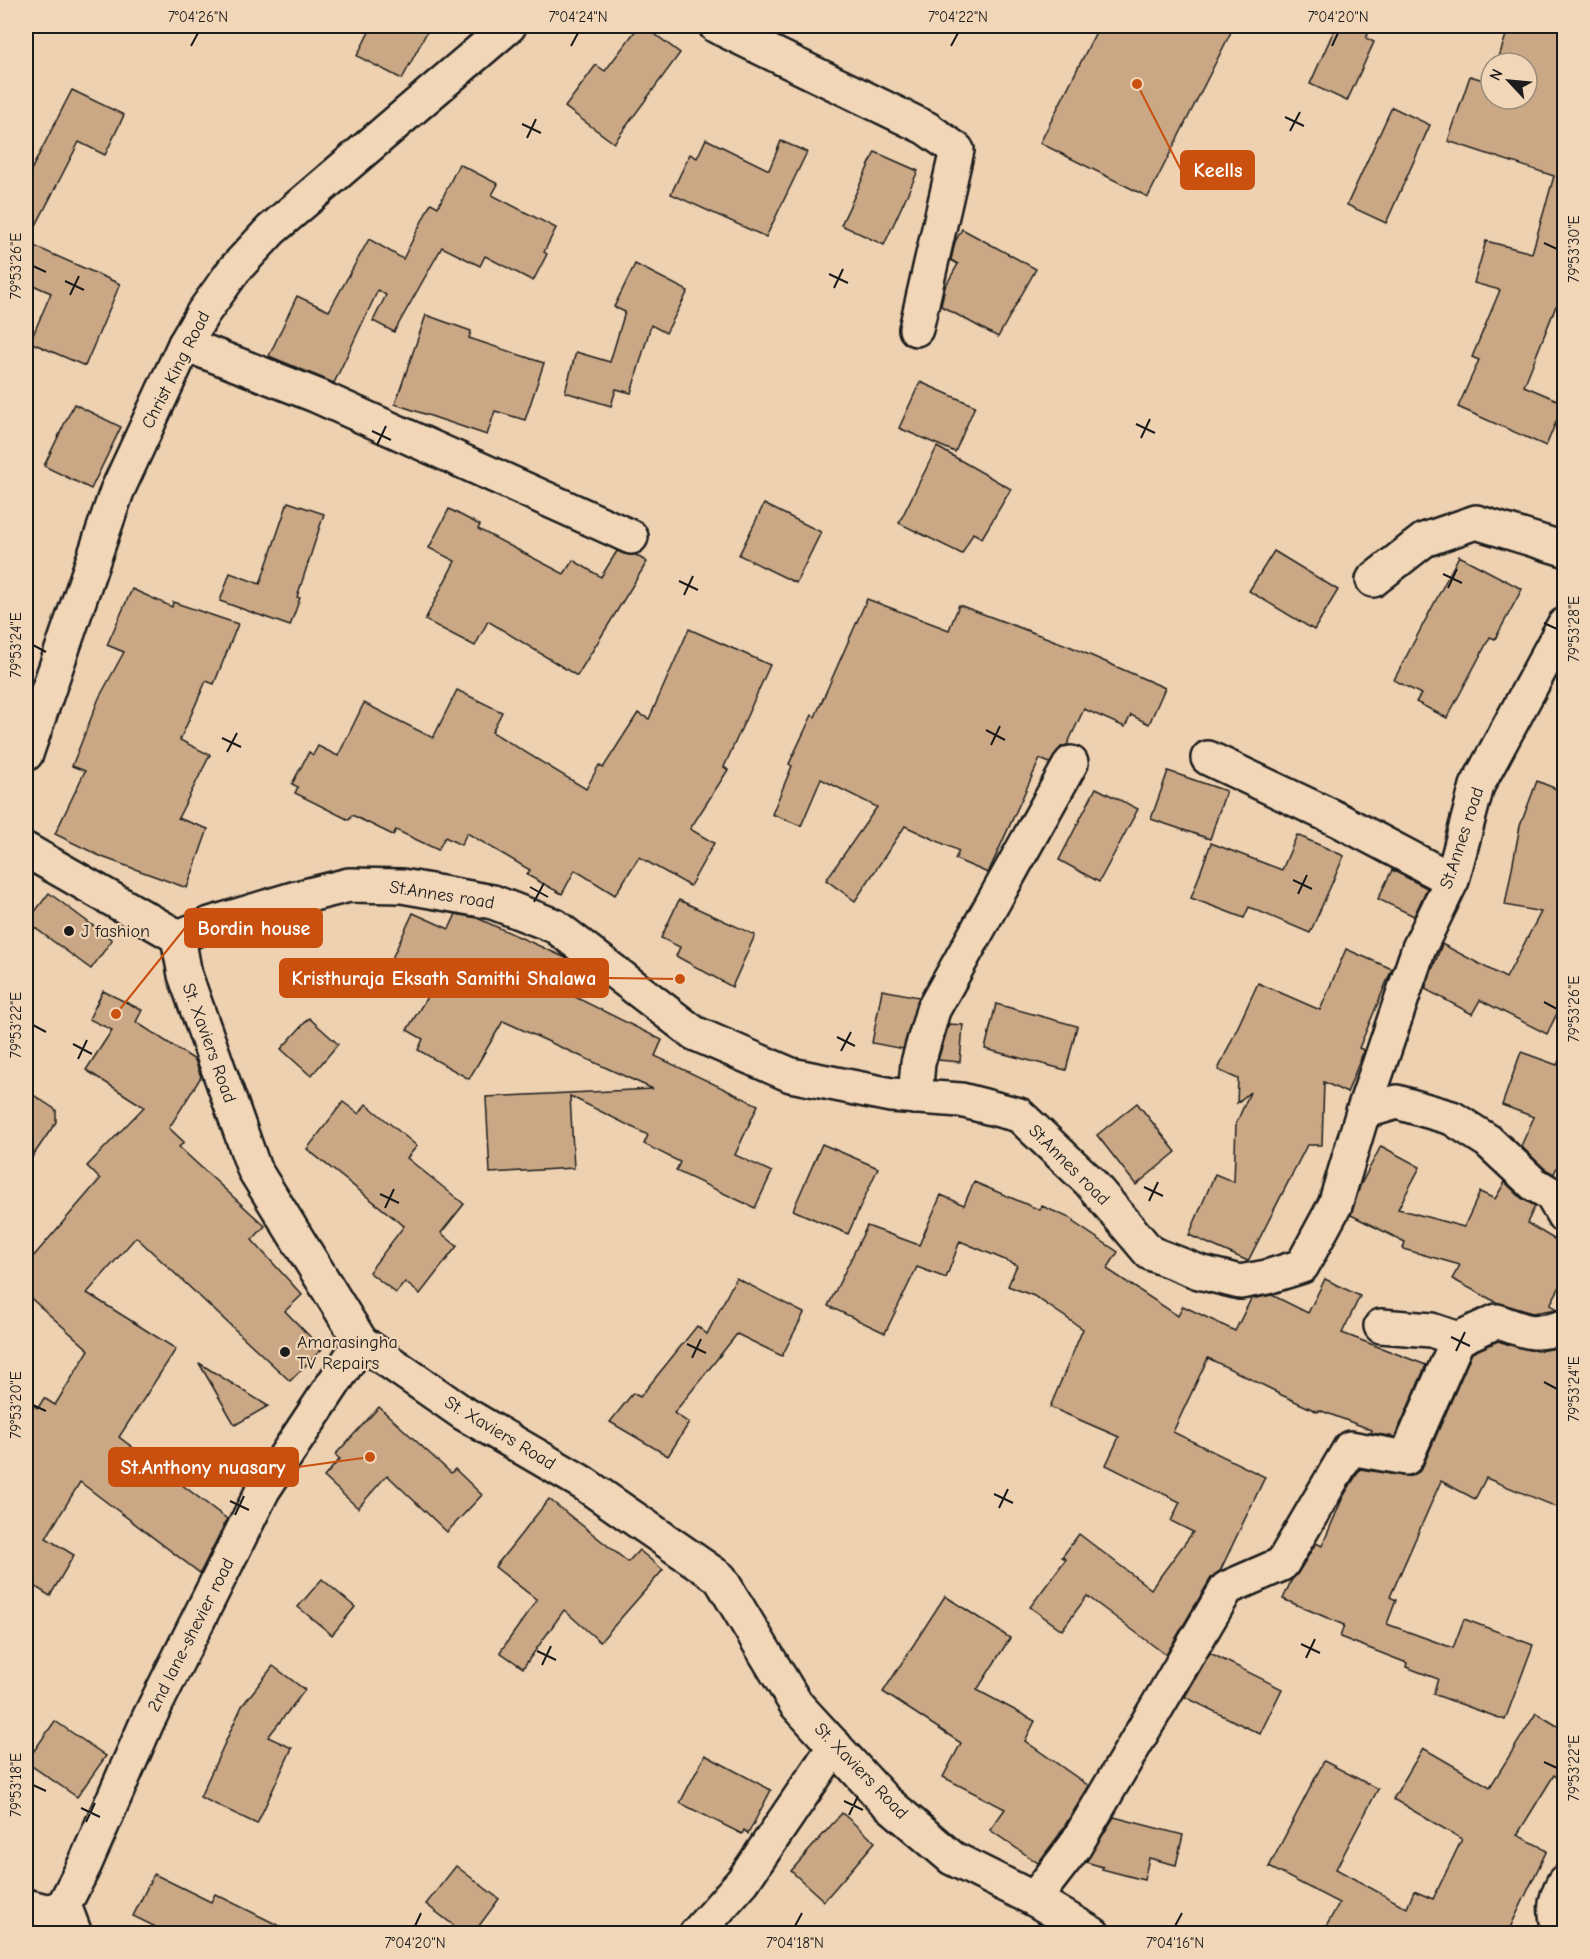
<svg xmlns="http://www.w3.org/2000/svg" width="1590" height="1959" viewBox="0 0 1590 1959" font-family="'Comic Neue',sans-serif">
	<style>
		.building { fill: #caa885; stroke: #1c1c1c; stroke-width: 1.5 }
		.lines { fill: none; stroke-linecap: round; stroke-linejoin: round }
		.minor-casing { stroke: #1c1c1c; stroke-width: 38 }
		.minor { stroke: #f1d6b8; stroke-width: 33 }
		.ticks { fill: none; stroke: #1c1c1c; stroke-width: 2 }
		.poi-dot { fill: #1c1c1c; stroke: #f1d6b8; stroke-width: 2 }
		.labels { text-anchor: middle; dominant-baseline: central; stroke-width: 4.5; stroke-linejoin: round; paint-order: stroke }
		.street-label { font-size: 18px; fill: #1c1c1c; stroke: #f1d6b8 }
		.poi-label { font-size: 18px; fill: #1c1c1c; stroke: #f1d6b8; text-anchor: start }
		.leader { fill: none; stroke: #c9500e; stroke-width: 2 }
		.callout-dot { fill: #c9500e; stroke: #f1d6b8; stroke-width: 2 }
		.callout { fill: #c9500e; stroke: #c9500e; stroke-width: 2 }
		.callout-label { font-size: 20px; text-anchor: middle; font-weight: bold; fill: #fff }
		.neatline { fill: none; stroke: #1c1c1c; stroke-width: 2 }
		.ticks-label { font-size: 15px; text-anchor: middle; fill: #1c1c1c }
	</style>
	<rect width="100%" height="100%" fill="#eed1b1"/>
	<filter id="ink" filterUnits="userSpaceOnUse"><feTurbulence type="fractalNoise" baseFrequency=".0167" numOctaves="2"/><feDisplacementMap in="SourceGraphic" scale="12" xChannelSelector="R" yChannelSelector="G"/><feConvolveMatrix kernelMatrix="1 2 1 2 8 2 1 2 1" color-interpolation-filters="sRGB"/></filter>
	<g filter="url(#ink)">
		<!-- building -->
		<g class="building">
			<path d="M372,26H430L402,79L357,56Z"/>
			<path d="M639,26H644L680,53L614,143L565,107L596,65L605,71Z"/>
			<path d="M1099,26H1234L1148,197L1040,143Z"/>
			<path d="M1336,26H1372L1366,38L1374,42L1347,101L1310,84Z"/>
			<path d="M1509,26H1564V308L1556,306L1524,386L1564,403L1546,446L1458,407L1479,360L1472,357L1500,290L1474,283L1486,241L1532,253L1554,176L1448,141L1470,76L1490,82L1491,80V99H1527V63H1497Z"/>
			<path d="M72,90L124,115L105,155L79,142L27,243L120,284L85,366L30,342L51,293L26,282V180Z"/>
			<path d="M1392,107L1430,125L1386,223L1347,205Z"/>
			<path d="M706,139L769,170L781,141L807,152L766,237L671,194L690,154L697,158Z"/>
			<path d="M875,152L918,171L884,245L841,225Z"/>
			<path d="M459,164L498,184L492,195L556,228L544,252L547,254L533,281L485,256L480,266L442,247L394,332L373,321L386,295L378,290L334,383L269,356L297,296L329,311L369,239L403,259L431,203L438,207Z"/>
			<path d="M962,229L1036,269L998,337L941,306L945,287L958,264L951,260L955,242Z"/>
			<path d="M635,264L688,291L666,333L651,325L631,393L616,389L611,406L565,392L576,352L610,362L625,312L614,307Z"/>
			<path d="M426,315L471,331L469,338L544,363L525,420L495,411L487,435L395,404Z"/>
			<path d="M920,382L975,406L955,452L899,428Z"/>
			<path d="M74,404L121,427L91,489L44,466Z"/>
			<path d="M937,447L1011,489L982,538L973,533L962,554L899,523Z"/>
			<path d="M288,502L324,514L297,597L300,598L290,626L220,601L230,573L260,584Z"/>
			<path d="M764,504L821,532L796,583L739,555Z"/>
			<path d="M449,509L480,525L478,529L564,574L573,560L601,577L617,551L624,554L636,555L647,562L577,676L488,621L475,646L425,620L455,561L429,548Z"/>
			<path d="M1274,551L1338,590L1314,630L1249,591Z"/>
			<path d="M1459,556L1522,589L1495,639L1490,637L1447,718L1416,702L1421,694L1394,680Z"/>
			<path d="M132,589L172,607L173,602L238,624L214,684L206,681L180,740L210,755L178,818L208,829L187,888L102,857L55,834L85,771L72,766L99,698L124,652L107,645Z"/>
			<path d="M867,599L949,630L959,605L1069,646L1165,688L1149,724L1131,715L1125,727L1084,709L1067,745L1061,747L1050,763L1040,759L988,873L955,859L959,851L905,826L855,901L826,880L877,807L821,779L801,826L772,814L792,766L789,764L812,715L815,717Z"/>
			<path d="M689,629L770,665L724,767L728,770L690,829L714,843L690,886L639,857L615,895L575,870L562,894L527,875L530,870L467,833L461,845L445,837L438,850L396,830L393,835L352,815L349,820L295,793L298,787L292,784L309,752L313,755L318,746L338,756L364,703L433,738L457,690L502,712L492,732L586,789L599,765L603,768L638,713L649,719Z"/>
			<path d="M1168,771L1226,791L1210,839L1151,819Z"/>
			<path d="M1537,781L1564,792V999L1547,1034L1480,1000L1472,1014L1425,989L1442,944L1506,978L1541,912L1505,905L1520,826Z"/>
			<path d="M1096,788L1138,809L1099,882L1059,860Z"/>
			<path d="M1297,835L1344,856L1310,933L1249,907L1244,918L1191,898L1211,843L1282,870Z"/>
			<path d="M1392,870L1427,888L1414,916L1378,899Z"/>
			<path d="M49,893L112,940L91,969L27,922Z"/>
			<path d="M679,900L755,935L732,987L676,956L680,947L661,938Z"/>
			<path d="M413,913L449,929L456,914L477,918L566,958L584,972L573,996L662,1040L655,1056L758,1105L735,1155L772,1172L755,1208L676,1171L680,1162L644,1144L648,1135L570,1096L574,1168L490,1173L486,1097L653,1089L503,1021L469,1079L418,1050L423,1039L407,1030L433,987L388,967Z"/>
			<path d="M1346,949L1392,969L1359,1048L1364,1050L1347,1093L1324,1082L1322,1145H1307L1248,1261L1189,1235L1215,1174L1234,1182L1236,1124L1250,1092L1237,1103L1238,1079L1218,1070L1258,983L1320,1010Z"/>
			<path d="M882,990L919,997L903,1049L872,1043Z"/>
			<path d="M103,991L142,1010L136,1022L195,1060L201,1077L169,1128L184,1142L179,1147L265,1226L252,1240L302,1295L285,1311L322,1349L290,1381L136,1237L87,1293L176,1349L119,1437L227,1519L200,1573L80,1482L46,1538L74,1555L50,1596L26,1581V1402L38,1408L44,1398L55,1405L89,1350L26,1294V1265L100,1179L87,1166L144,1107L86,1070L112,1030L89,1019Z"/>
			<path d="M996,1004L1077,1026L1066,1070L985,1049Z"/>
			<path d="M309,1018L338,1044L311,1076L281,1049Z"/>
			<path d="M949,1024L963,1025L960,1062L938,1060Z"/>
			<path d="M1564,1049V1150L1554,1174L1545,1169L1521,1146L1534,1117L1502,1105L1521,1052L1557,1065Z"/>
			<path d="M26,1090L56,1110V1122L26,1166Z"/>
			<path d="M343,1102L359,1114L366,1104L417,1146L407,1158L464,1204L441,1233L457,1246L420,1294L405,1282L396,1293L369,1272L404,1226L307,1149Z"/>
			<path d="M1137,1103L1176,1152L1136,1185L1097,1135Z"/>
			<path d="M822,1144L878,1168L848,1234L793,1210Z"/>
			<path d="M1381,1146L1420,1167L1398,1209L1464,1227L1480,1192L1495,1199L1505,1182L1521,1198L1535,1206L1527,1223L1564,1245V1279L1550,1305L1557,1309L1533,1313L1496,1302L1452,1279L1460,1265L1403,1249L1405,1242L1351,1215L1360,1186Z"/>
			<path d="M974,1182L1040,1210L1042,1206L1074,1220L1073,1222L1118,1252L1107,1269L1178,1316L1183,1306L1235,1331L1251,1299L1272,1295L1308,1313L1325,1279L1360,1296L1342,1333L1426,1365L1395,1437L1371,1433L1372,1430L1319,1410L1318,1412L1275,1392V1391L1208,1358L1173,1432L1265,1477L1220,1571L1211,1578L1166,1655L1087,1596L1062,1630L1030,1607L1066,1559L1062,1557L1079,1534L1151,1589L1193,1532L1171,1521L1180,1502L1106,1465L1119,1437L1050,1407L1083,1329L1034,1296L1008,1286L1017,1265L960,1241L946,1278L917,1267L885,1333L828,1306L867,1226L919,1245L941,1195L964,1205Z"/>
			<path d="M736,1278L804,1313L782,1356L737,1334L674,1413L689,1423L668,1456L610,1422L633,1393L640,1397L697,1326L707,1334Z"/>
			<path d="M1498,1341L1529,1350H1546L1564,1346V1510L1486,1478L1475,1499L1441,1481L1390,1597L1396,1600L1387,1624L1453,1648L1464,1619L1533,1645L1505,1720L1433,1694L1438,1679L1406,1667L1407,1663L1340,1637L1344,1625L1283,1599L1292,1579L1298,1573L1316,1543L1322,1546L1343,1497L1360,1469L1403,1476H1411L1419,1472L1423,1466L1472,1353Z"/>
			<path d="M199,1363L268,1406L235,1425Z"/>
			<path d="M379,1407L451,1473L455,1469L482,1495L447,1532L387,1475L358,1508L324,1477L340,1459L335,1455Z"/>
			<path d="M549,1499L628,1562L639,1550L663,1570L600,1642L564,1610L523,1668L500,1652L537,1600L495,1567Z"/>
			<path d="M322,1579L355,1607L332,1635L298,1607Z"/>
			<path d="M945,1596L1010,1638L977,1690L1035,1721L1025,1741L1089,1786L1059,1835L1038,1863L990,1830L1005,1809L943,1777L961,1743L883,1692Z"/>
			<path d="M1210,1653L1282,1689L1260,1734L1185,1697Z"/>
			<path d="M273,1666L305,1690L268,1737L292,1748L257,1824L200,1797L242,1706Z"/>
			<path d="M1536,1713L1564,1730V1781L1554,1775L1517,1835L1547,1850L1507,1934H1322L1339,1903L1269,1867L1324,1761L1378,1789L1336,1869L1407,1908L1414,1891L1433,1899L1462,1839L1393,1799L1423,1748L1490,1787Z"/>
			<path d="M55,1721L106,1756L77,1797L26,1762Z"/>
			<path d="M705,1755L771,1790L748,1834L744,1830L742,1834L680,1803Z"/>
			<path d="M842,1813L875,1842L824,1901L791,1871Z"/>
			<path d="M1114,1817L1183,1835L1176,1865L1149,1858L1144,1880L1102,1869L1103,1867L1086,1862Z"/>
			<path d="M456,1866L499,1899L473,1934H465L426,1904Z"/>
			<path d="M154,1874L211,1902L215,1894L296,1934H170L133,1916Z"/>
		</g>
		<g class="lines">
			<!-- minor casing -->
			<g class="minor-casing">
				<g id="minor">
					<path d="M716,26L926,128L957,150L916,329"/>
					<path d="M185,344L315,395L631,537"/>
					<path d="M1373,580L1424,540L1476,522L1564,549"/>
					<path d="M26,754L117,491L185,344L203,313L234,270L271,230L509,26"/>
					<path d="M1208,758L1337,819L1452,880"/>
					<path d="M26,850L178,937L185,975L254,1169L361,1342L463,1413L583,1483L720,1578L796,1704L884,1800L952,1858L1034,1899L1093,1934"/>
					<path d="M178,937L210,924L293,899L349,885L402,886L493,902L555,926L694,1033L791,1075L891,1095L961,1100L1019,1115L1089,1181L1150,1253L1199,1272L1240,1282L1267,1277L1302,1266L1335,1205L1363,1112L1419,948L1452,880L1477,786L1564,625"/>
					<path d="M915,1097L918,1063L933,1010L1071,763"/>
					<path d="M1363,1112L1397,1102L1452,1118L1488,1141L1534,1184L1551,1194L1564,1216"/>
					<path d="M1381,1326L1431,1330L1458,1339L1497,1321C1527,1332 1533,1336 1564,1327"/>
					<path d="M1034,1899L1075,1846L1227,1588L1282,1564L1350,1448L1406,1458L1458,1339"/>
					<path d="M64,1905L75,1934"/>
					<path d="M26,1906L50,1912L64,1905L85,1864L148,1720L263,1490L361,1342"/>
					<path d="M696,1934L743,1881L835,1746"/>
					<path d="M1560,1934C1554,1911 1553,1902 1564,1882"/>
				</g>
			</g>
			<!-- minor -->
			<use href="#minor" class="minor"/>
		</g>
	</g>
	<!-- ticks -->
	<path class="ticks" d="M191,46L198,33M571,46L578,33M951,46L958,33M1332,46L1338,33M1285,117L1304,126M522,124L541,133M1290,131L1300,112M527,138L536,119M1544,243L1557,249M33,266L46,272M829,274L848,283M65,281L84,290M834,288L843,269M70,295L79,276M1136,424L1155,433M372,431L391,440M1141,438L1150,419M377,445L386,426M1443,574L1462,583M679,581L698,590M1448,588L1457,569M684,595L693,576M1544,623L1557,629M33,645L46,652M986,730L1005,740M222,738L241,747M991,745L1000,726M227,752L237,733M1293,880L1312,889M530,887L548,897M1298,894L1307,875M534,902L544,883M1544,1002L1557,1009M33,1025L46,1032M837,1037L855,1046M73,1044L92,1054M841,1051L851,1032M78,1059L87,1040M1144,1187L1163,1196M380,1194L399,1203M1149,1201L1158,1182M385,1208L394,1189M1451,1337L1470,1346M687,1344L706,1353M1456,1351L1465,1332M692,1358L701,1339M1544,1382L1557,1389M33,1405L46,1411M994,1494L1013,1503M230,1501L249,1510M999,1508L1008,1489M235,1515L244,1496M1301,1644L1320,1653M537,1651L556,1660M1306,1658L1315,1639M542,1665L551,1646M1544,1762L1557,1768M33,1785L46,1791M844,1801L863,1810M81,1808L100,1817M849,1815L858,1796M86,1822L95,1803M415,1926L421,1913M795,1926L802,1913M1175,1926L1182,1913"/>
	<!-- markers -->
	<g class="poi-dot">
		<circle cx="69" cy="931" r="6"/>
		<circle cx="285" cy="1352" r="6"/>
	</g>
	<g class="labels">
		<!-- street labels -->
		<g class="street-label">
			<text transform="translate(176 370) rotate(-63)">Christ King Road</text>
			<text transform="translate(1462 838) rotate(-72)">St.Annes road</text>
			<text transform="translate(442 895) rotate(9)">St.Annes road</text>
			<text transform="translate(209 1043) rotate(70)">St. Xaviers Road</text>
			<text transform="translate(1069 1165) rotate(45)">St.Annes road</text>
			<text transform="translate(500 1433) rotate(31)">St. Xaviers Road</text>
			<text transform="translate(191 1635) rotate(-63)">2nd lane-shevier road</text>
			<text transform="translate(861 1771) rotate(46)">St. Xaviers Road</text>
		</g>
		<!-- poi labels -->
		<g class="poi-label">
			<text x="81" y="931">J fashion</text>
			<text x="297" y="1342">Amarasingha<tspan x="297" dy="21">TV Repairs</tspan></text>
		</g>
	</g>
	<!-- callouts -->
	<path class="leader" d="M1137 84L1181 170M116 1014L185 928M680 979L608 978M370 1457L298 1467"/>
	<g class="callout-dot">
		<circle cx="1137" cy="84" r="6"/>
		<circle cx="116" cy="1014" r="6"/>
		<circle cx="680" cy="979" r="6"/>
		<circle cx="370" cy="1457" r="6"/>
	</g>
	<g class="callout">
		<rect x="1181" y="151" width="73" height="38" rx="6"/>
		<rect x="185" y="909" width="137" height="38" rx="6"/>
		<rect x="280" y="959" width="328" height="38" rx="6"/>
		<rect x="109" y="1448" width="189" height="38" rx="6"/>
	</g>
	<g class="callout-label">
		<text x="1218" y="177">Keells</text>
		<text x="254" y="935">Bordin house</text>
		<text x="444" y="985">Kristhuraja Eksath Samithi Shalawa</text>
		<text x="203" y="1474">St.Anthony nuasary</text>
	</g>
	<!-- margin -->
	<rect width="1590" height="1959" fill="none" stroke="#f1d6b8" stroke-width="66"/>
	<!-- north arrow -->
	<g transform="translate(1509 81) rotate(296)"><circle r="28" fill="#f1d6b8" stroke="#9c8c7a" stroke-width="1.5"/>
	<path d="M0-4.5L10 22L0 15L-10 22Z" fill="#1c1c1c"/>
	<text y="-9" font-size="16" font-weight="bold" text-anchor="middle" fill="#1c1c1c">N</text>
	</g>
	<rect x="33" y="33" width="1524" height="1893" class="neatline"/>
	<g class="ticks-label">
		<text x="198" y="22">7°04'26"N</text>
		<text x="578" y="22">7°04'24"N</text>
		<text x="958" y="22">7°04'22"N</text>
		<text x="1338" y="22">7°04'20"N</text>
		<text transform="translate(1574 249) rotate(-90)" y="5">79°53'30"E</text>
		<text transform="translate(16 266) rotate(-90)" y="5">79°53'26"E</text>
		<text transform="translate(1574 629) rotate(-90)" y="5">79°53'28"E</text>
		<text transform="translate(16 645) rotate(-90)" y="5">79°53'24"E</text>
		<text transform="translate(1574 1009) rotate(-90)" y="5">79°53'26"E</text>
		<text transform="translate(16 1025) rotate(-90)" y="5">79°53'22"E</text>
		<text transform="translate(1574 1389) rotate(-90)" y="5">79°53'24"E</text>
		<text transform="translate(16 1405) rotate(-90)" y="5">79°53'20"E</text>
		<text transform="translate(1574 1768) rotate(-90)" y="5">79°53'22"E</text>
		<text transform="translate(16 1785) rotate(-90)" y="5">79°53'18"E</text>
		<text x="415" y="1948">7°04'20"N</text>
		<text x="795" y="1948">7°04'18"N</text>
		<text x="1175" y="1948">7°04'16"N</text>
	</g>
</svg>
